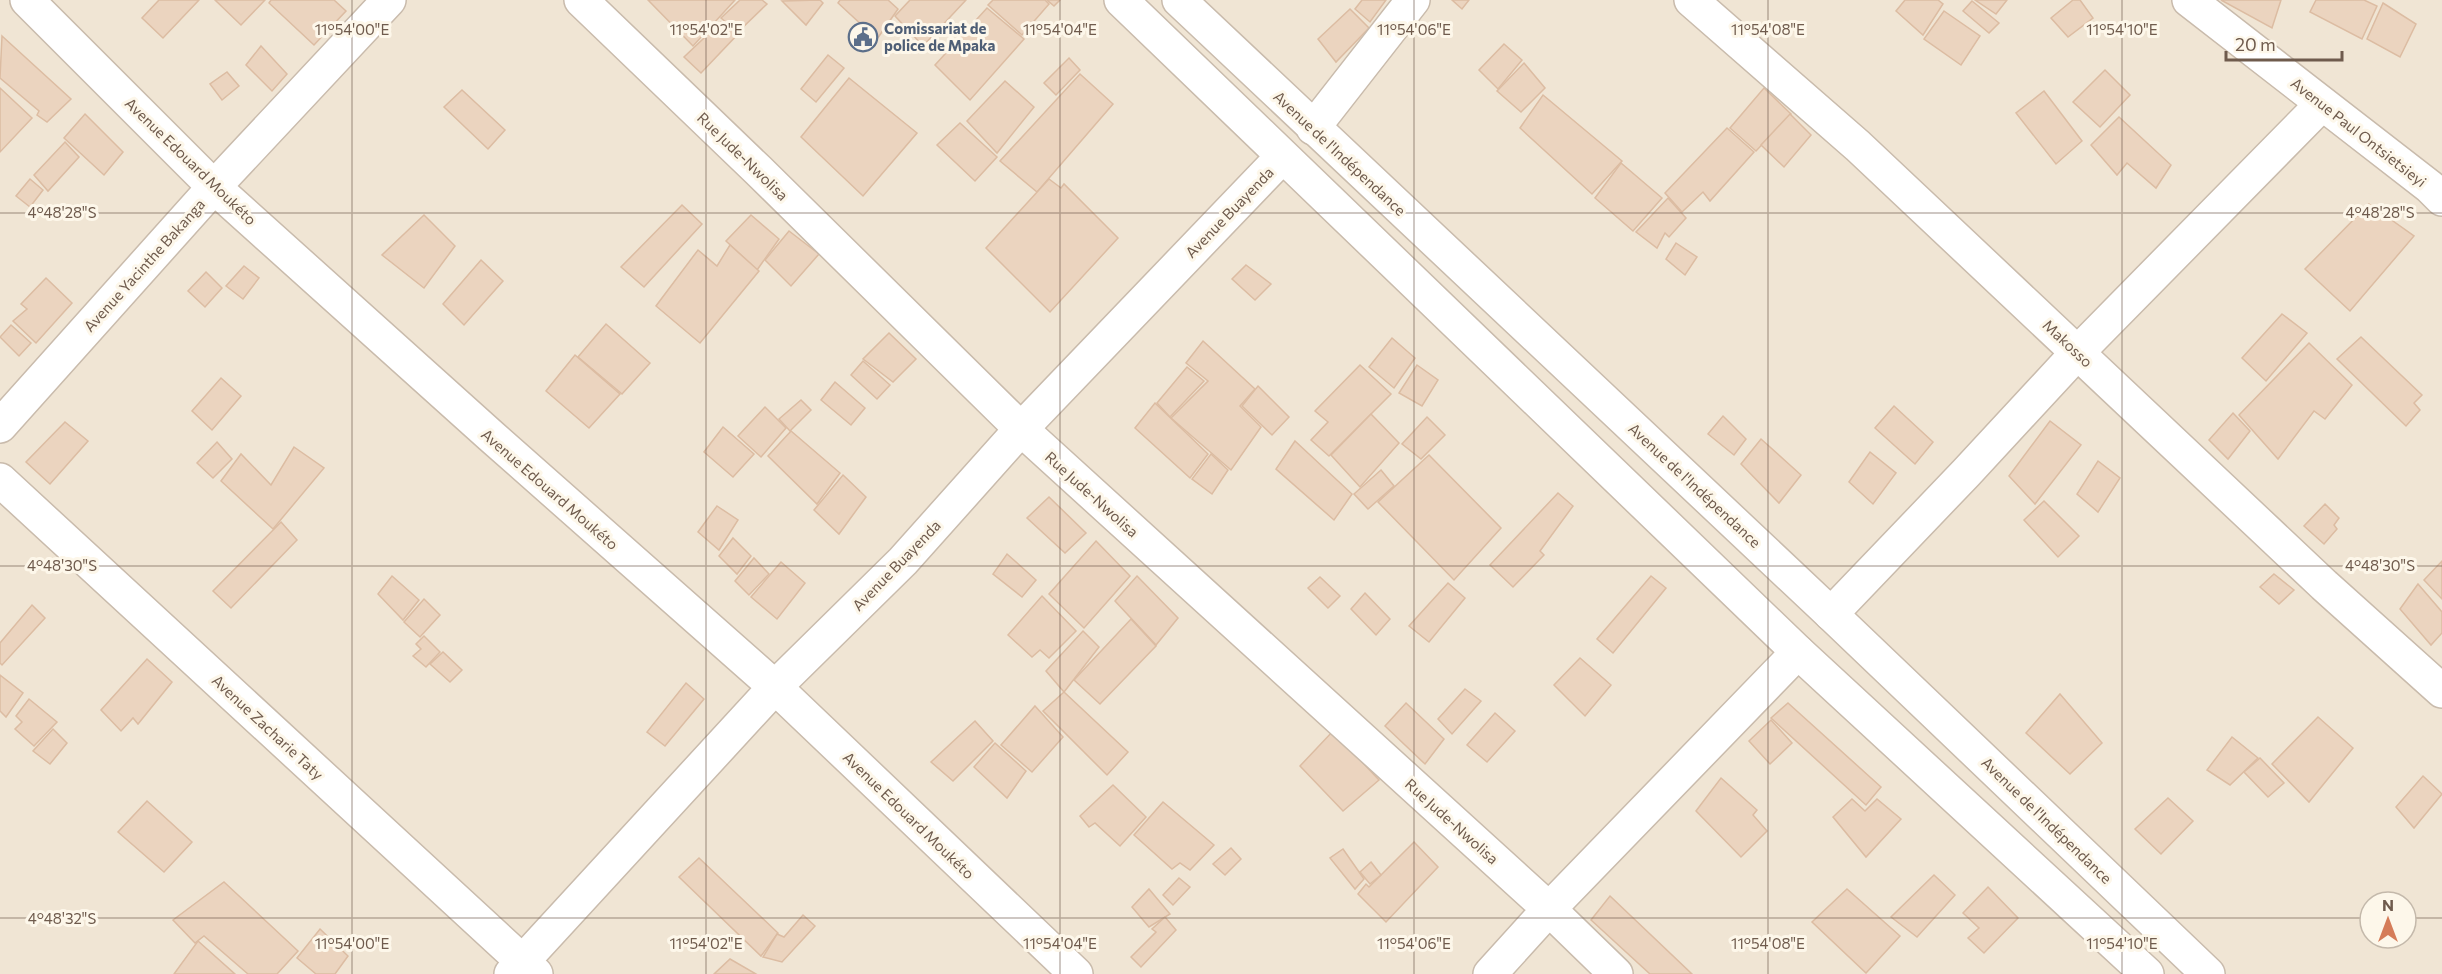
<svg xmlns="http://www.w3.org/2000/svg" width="2442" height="974" viewBox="0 0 2442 974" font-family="Commissioner,sans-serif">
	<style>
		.residential { fill: #f0e5d4; fill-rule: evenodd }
		.building { fill: #ebd4bf; stroke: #dcbca2; stroke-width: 1.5 }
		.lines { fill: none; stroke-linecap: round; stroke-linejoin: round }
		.minor-casing { stroke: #c9bbac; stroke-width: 36 }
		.tertiary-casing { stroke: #c9bbac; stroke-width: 36 }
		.minor { stroke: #fff; stroke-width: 33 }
		.tertiary { stroke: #fff; stroke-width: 33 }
		.ticks { fill: none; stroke: #6f5b4d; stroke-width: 1.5; stroke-opacity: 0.45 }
		.labels { text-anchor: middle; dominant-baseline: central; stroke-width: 6; stroke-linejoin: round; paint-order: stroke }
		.service-label { font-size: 15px; font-weight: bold; fill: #4e5e75; stroke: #fdf7ea; text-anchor: start }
		.street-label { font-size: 15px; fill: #6f5b4d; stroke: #fdf7ea }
		.ticks-label { font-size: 15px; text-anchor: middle; fill: #6f5b4d; stroke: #fdf7ea; stroke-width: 6; stroke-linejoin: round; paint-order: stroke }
	</style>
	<rect width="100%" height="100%" fill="#f9f3e5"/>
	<!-- residential -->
	<path class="residential" d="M0,0H2442V974H0ZM2370,902H2406V938H2370Z"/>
	<!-- building -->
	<g class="building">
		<path d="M159,0H199L163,38L142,18Z"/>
		<path d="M215,0H265L241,25Z"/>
		<path d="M271,0H334L346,11L314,45L269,3Z"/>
		<path d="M648,0H735L693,46Z"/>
		<path d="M740,0H762L767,4L738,32L721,18Z"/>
		<path d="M820,0L823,3L806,25L782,1Z"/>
		<path d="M840,0H888L898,9L877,39L838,3Z"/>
		<path d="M910,0H966L923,46L895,16Z"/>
		<path d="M993,0H1045L1049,4L1022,35L988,5Z"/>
		<path d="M1047,0H1060L1054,6Z"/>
		<path d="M1362,0H1386L1370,22L1355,9Z"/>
		<path d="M1452,0H1469L1462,9Z"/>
		<path d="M1905,0H1938L1943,4L1923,35L1896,11Z"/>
		<path d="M1975,0H2007L1996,14Z"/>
		<path d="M2073,0H2080L2093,18L2068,37L2051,18Z"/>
		<path d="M2221,0H2281L2272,28Z"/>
		<path d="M2316,0H2364L2377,6L2362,39L2310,12Z"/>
		<path d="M1972,1L1999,23L1989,33L1963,11Z"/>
		<path d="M2383,3L2416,24L2400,57L2367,39Z"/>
		<path d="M987,8L1024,39L970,100L935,65Z"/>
		<path d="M1350,9L1369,28L1336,62L1318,39Z"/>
		<path d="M1944,11L1980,36L1961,65L1924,39Z"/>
		<path d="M721,22L738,34L701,73L684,57Z"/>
		<path d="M2,36L71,99L47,122L37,115L39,111L0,78Z"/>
		<path d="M1504,44L1522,60L1498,89L1479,70Z"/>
		<path d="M261,46L287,74L272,91L246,65Z"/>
		<path d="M828,55L844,68L816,102L801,89Z"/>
		<path d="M1069,58L1080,70L1056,95L1044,83Z"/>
		<path d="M1524,63L1545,88L1521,112L1497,91Z"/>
		<path d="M2105,70L2130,95L2100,127L2073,102Z"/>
		<path d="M227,72L239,86L222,100L210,84Z"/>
		<path d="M1080,74L1113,104L1037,192L1000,161Z"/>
		<path d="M849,78L917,133L863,196L801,137Z"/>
		<path d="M1005,81L1034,107L997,153L967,121Z"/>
		<path d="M0,88L32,118L0,152Z"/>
		<path d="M1764,88L1791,114L1756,151L1730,128Z"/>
		<path d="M462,90L505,130L488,149L444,107Z"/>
		<path d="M2044,91L2082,141L2056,164L2016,113Z"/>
		<path d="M1543,95L1622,161L1592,194L1520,128Z"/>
		<path d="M85,114L123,152L104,175L64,138Z"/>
		<path d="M1790,114L1811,135L1784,167L1761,145Z"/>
		<path d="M2119,117L2171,165L2156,188L2127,163L2117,175L2091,145Z"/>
		<path d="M960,123L997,157L975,181L937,145Z"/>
		<path d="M1727,128L1754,152L1710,201L1703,192L1682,212L1665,193Z"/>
		<path d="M65,142L79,157L48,191L34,175Z"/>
		<path d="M1621,163L1662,198L1633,231L1595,198Z"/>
		<path d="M30,179L43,190L30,207L16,196Z"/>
		<path d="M1049,179L1061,188L1064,184L1118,238L1050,312L986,248Z"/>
		<path d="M1668,198L1686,218L1669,237L1665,233L1657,248L1636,232Z"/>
		<path d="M2369,204L2414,236L2350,311L2305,269Z"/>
		<path d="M682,205L702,224L644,287L621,267Z"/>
		<path d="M424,215L455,246L424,288L382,255Z"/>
		<path d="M751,215L779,239L757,270L726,241Z"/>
		<path d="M789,231L819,254L791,286L765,260Z"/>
		<path d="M1676,243L1697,257L1685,275L1666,259Z"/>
		<path d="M730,245L759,271L700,343L656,306L698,250L717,266Z"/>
		<path d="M481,260L503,281L464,325L443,304Z"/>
		<path d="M1246,265L1271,284L1255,300L1232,279Z"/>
		<path d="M244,266L259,278L243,299L226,286Z"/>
		<path d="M206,272L222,288L205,307L188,291Z"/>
		<path d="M46,278L72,303L36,343L13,321L27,309L21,304Z"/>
		<path d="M2282,314L2307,333L2266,381L2242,358Z"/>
		<path d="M606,324L650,363L622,394L578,357Z"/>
		<path d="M11,325L31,343L19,356L0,337Z"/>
		<path d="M889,333L916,359L893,382L863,359Z"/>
		<path d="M2361,337L2422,395L2414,403L2420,410L2406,426L2337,359Z"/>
		<path d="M1392,338L1415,358L1394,388L1369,367Z"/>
		<path d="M1203,341L1255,389L1240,406L1261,427L1231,470L1171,418L1208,381L1186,363Z"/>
		<path d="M2309,343L2352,385L2325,419L2314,411L2278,459L2239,415Z"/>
		<path d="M575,355L620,394L589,428L546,391Z"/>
		<path d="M863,361L890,385L877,399L851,375Z"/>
		<path d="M1360,365L1391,394L1329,456L1311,440L1328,422L1315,411Z"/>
		<path d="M1417,365L1438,380L1422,406L1399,393Z"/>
		<path d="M1187,367L1204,381L1170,417L1157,403Z"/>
		<path d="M221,378L241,396L212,430L192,411Z"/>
		<path d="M835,382L865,408L851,425L821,400Z"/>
		<path d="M1258,386L1289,417L1272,435L1242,406Z"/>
		<path d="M801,400L811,410L790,431L779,419Z"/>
		<path d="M1155,403L1208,454L1190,478L1135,428Z"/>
		<path d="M1894,406L1933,442L1915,464L1875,428Z"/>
		<path d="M765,407L786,428L761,457L738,436Z"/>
		<path d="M2233,413L2250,431L2228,459L2209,440Z"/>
		<path d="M1371,414L1399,443L1360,487L1331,455Z"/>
		<path d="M1723,416L1746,439L1734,455L1708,434Z"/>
		<path d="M1427,417L1445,435L1421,459L1402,444Z"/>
		<path d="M2050,421L2081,445L2035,504L2009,476Z"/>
		<path d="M65,422L88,441L50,484L26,462Z"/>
		<path d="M723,427L754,454L733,477L704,452Z"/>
		<path d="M791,431L840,473L817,504L768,456Z"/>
		<path d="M1761,439L1801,475L1779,503L1741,464Z"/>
		<path d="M1295,441L1352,494L1334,520L1276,469Z"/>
		<path d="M217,442L232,459L213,478L197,463Z"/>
		<path d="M294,447L324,468L273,529L221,481L241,454L271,485Z"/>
		<path d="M1870,452L1896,473L1873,504L1849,482Z"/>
		<path d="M1211,454L1228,470L1212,494L1192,479Z"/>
		<path d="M1429,455L1501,528L1454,580L1378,502Z"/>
		<path d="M2098,461L2120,478L2098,512L2077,494Z"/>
		<path d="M1381,470L1394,486L1368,509L1354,494Z"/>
		<path d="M843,475L866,497L839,534L814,510Z"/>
		<path d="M1558,493L1573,506L1540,551L1544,555L1513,587L1490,565Z"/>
		<path d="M1049,497L1086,533L1065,553L1027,518Z"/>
		<path d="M2044,501L2079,536L2058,557L2024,520Z"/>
		<path d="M2325,504L2339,518L2334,525L2337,529L2324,544L2304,526Z"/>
		<path d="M717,506L738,520L719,550L698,532Z"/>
		<path d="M281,522L297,540L231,608L213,591Z"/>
		<path d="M733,538L751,556L737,574L719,556Z"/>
		<path d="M1096,541L1130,576L1084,628L1049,594Z"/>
		<path d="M1007,554L1036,580L1022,597L993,574Z"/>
		<path d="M754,558L769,574L749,595L735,581Z"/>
		<path d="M2442,561V599L2424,580Z"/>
		<path d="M781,562L805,583L777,619L751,597Z"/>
		<path d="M2274,574L2294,590L2279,604L2260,587Z"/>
		<path d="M392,576L419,600L403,620L378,594Z"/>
		<path d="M1137,576L1178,618L1156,645L1115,601Z"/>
		<path d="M1651,576L1666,588L1613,653L1597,639Z"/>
		<path d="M1320,577L1340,596L1328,608L1308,588Z"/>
		<path d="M1448,583L1465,598L1429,642L1409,626Z"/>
		<path d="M2418,584L2442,612V633L2431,645L2400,609Z"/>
		<path d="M1365,593L1390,619L1376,635L1351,609Z"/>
		<path d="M1042,596L1076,631L1049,658L1040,650L1032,657L1008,635Z"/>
		<path d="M424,599L440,615L420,637L404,622Z"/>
		<path d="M32,605L45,618L2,665L0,663V643Z"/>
		<path d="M1131,619L1156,646L1100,704L1074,680Z"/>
		<path d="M1083,631L1099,647L1064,692L1046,671Z"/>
		<path d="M424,636L440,652L426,667L413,656L421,649L416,644Z"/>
		<path d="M443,652L462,670L450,682L430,664Z"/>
		<path d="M1580,658L1611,685L1585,716L1554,685Z"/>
		<path d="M147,659L172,682L138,724L133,718L121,731L101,710Z"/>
		<path d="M0,675L23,693L6,717L0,711Z"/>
		<path d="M686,683L704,699L665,746L647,732Z"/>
		<path d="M1465,689L1481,701L1452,734L1438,719Z"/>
		<path d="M1064,692L1128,752L1107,775L1043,711Z"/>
		<path d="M2060,694L2102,743L2070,774L2026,733Z"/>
		<path d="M29,699L57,722L34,746L15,729L22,722L16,716Z"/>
		<path d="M1406,703L1444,739L1425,764L1385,726Z"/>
		<path d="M1788,703L1881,787L1866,805L1771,718Z"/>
		<path d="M1035,706L1063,737L1032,772L1001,745Z"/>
		<path d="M1495,713L1515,731L1487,762L1467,745Z"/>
		<path d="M2318,717L2353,748L2309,802L2272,764Z"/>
		<path d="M1771,720L1792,743L1770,764L1749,741Z"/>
		<path d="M975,721L993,741L953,781L931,762Z"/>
		<path d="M53,729L67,743L50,764L33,751Z"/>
		<path d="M1333,731L1379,780L1343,811L1300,766Z"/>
		<path d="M2232,737L2258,758L2230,785L2207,770Z"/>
		<path d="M995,743L1026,771L1007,798L974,767Z"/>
		<path d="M2260,758L2284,783L2268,797L2244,772Z"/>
		<path d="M2423,776L2442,794L2414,828L2396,807Z"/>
		<path d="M1721,778L1757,810L1753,815L1767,831L1741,857L1696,811Z"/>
		<path d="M1113,785L1146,817L1120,846L1095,823L1089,827L1080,816Z"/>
		<path d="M2168,798L2193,821L2161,854L2135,829Z"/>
		<path d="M1852,799L1865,811L1877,799L1901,819L1866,857L1833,817Z"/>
		<path d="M147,801L192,842L164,872L118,832Z"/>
		<path d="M1163,802L1214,845L1190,870L1180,863L1172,869L1134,835Z"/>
		<path d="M1414,842L1438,867L1386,922L1358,894L1366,884L1369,887Z"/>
		<path d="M1231,848L1241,859L1225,875L1213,864Z"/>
		<path d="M1343,849L1364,879L1355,889L1330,858Z"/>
		<path d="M699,858L778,933L761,956L679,877Z"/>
		<path d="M1371,862L1381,875L1370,884L1360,872Z"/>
		<path d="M1934,875L1955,895L1917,937L1891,917Z"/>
		<path d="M1179,878L1190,887L1173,905L1163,895Z"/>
		<path d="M224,882L298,951L277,974H248L204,936L195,943L173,920Z"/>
		<path d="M1988,887L2018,918L1984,953L1968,938L1979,928L1963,913Z"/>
		<path d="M1149,889L1170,914L1149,927L1132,907Z"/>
		<path d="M1847,889L1900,936L1866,973L1812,922Z"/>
		<path d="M1610,896L1692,974H1650L1591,920Z"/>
		<path d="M803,915L815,926L782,962L763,957L777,934L784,937Z"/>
		<path d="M1165,917L1176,930L1141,967L1131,957L1156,932L1152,929Z"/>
		<path d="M320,929L348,956L335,974H316L297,958Z"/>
		<path d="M198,941L235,974H174Z"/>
		<path d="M730,959L756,974H714Z"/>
	</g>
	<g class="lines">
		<!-- minor casing -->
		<g class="minor-casing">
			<g id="minor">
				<path d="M27,0L214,187L491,436L775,687L1076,974"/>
				<path d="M581,0L758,170L1021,429L1549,909L1616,974"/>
				<path d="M1691,0L1858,146L2324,585L2442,691"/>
				<path d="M2189,0L2430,187L2442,199"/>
				<path d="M1313,128L1413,0"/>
				<path d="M0,426L214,187L389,0"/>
				<path d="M0,480L536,974"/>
				<path d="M1831,614L1966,473L2078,352L2322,104"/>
				<path d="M511,974L775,687L903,561L1021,429L1282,157"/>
				<path d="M1490,974L1549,909L1798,652"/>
			</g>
		</g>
		<!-- tertiary casing -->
		<g class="tertiary-casing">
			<g id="tertiary">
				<path d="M1121,0L1798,652L2147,974"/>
				<path d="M1179,0L1831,614L2208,974"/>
			</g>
		</g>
		<!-- minor -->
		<use href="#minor" class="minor"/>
		<!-- tertiary -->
		<use href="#tertiary" class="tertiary"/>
	</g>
	<!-- ticks -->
	<path class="ticks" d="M352,0V974M706,0V974M1060,0V974M1414,0V974M1768,0V974M2122,0V974M0,213H2442M0,566H2442M0,918H2370M2406,918H2442"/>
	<!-- icons -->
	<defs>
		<g id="civic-ring" transform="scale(1.5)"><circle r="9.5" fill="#fdf7ea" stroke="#5c6f8a" stroke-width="1.5"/><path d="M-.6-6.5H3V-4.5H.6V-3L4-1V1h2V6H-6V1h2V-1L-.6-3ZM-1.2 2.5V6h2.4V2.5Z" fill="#5c6f8a"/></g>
	</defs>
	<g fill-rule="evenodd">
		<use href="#civic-ring" x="863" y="37"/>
	</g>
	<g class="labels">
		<!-- service labels -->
		<g class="service-label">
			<text x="884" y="28">Comissariat de<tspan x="884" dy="17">police de Mpaka</tspan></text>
		</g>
		<!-- street labels -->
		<g class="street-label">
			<text transform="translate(2359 132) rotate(38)">Avenue Paul Ontsietsieyi</text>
			<text transform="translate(1340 153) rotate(43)">Avenue de l'Indépendance</text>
			<text transform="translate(743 156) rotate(44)">Rue Jude-Nwolisa</text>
			<text transform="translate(191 161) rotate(44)">Avenue Edouard Moukéto</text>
			<text transform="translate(1229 212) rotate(-46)">Avenue Buayenda</text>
			<text transform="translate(144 265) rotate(-48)">Avenue Yacinthe Bakanga</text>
			<text transform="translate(2068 343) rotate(43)">Makosso</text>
			<text transform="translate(1695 485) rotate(43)">Avenue de l'Indépendance</text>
			<text transform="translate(550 489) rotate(41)">Avenue Edouard Moukéto</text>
			<text transform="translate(1092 494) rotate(42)">Rue Jude-Nwolisa</text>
			<text transform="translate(896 565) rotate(-46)">Avenue Buayenda</text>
			<text transform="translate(268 727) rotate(43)">Avenue Zacharie Taty</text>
			<text transform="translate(909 815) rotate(44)">Avenue Edouard Moukéto</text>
			<text transform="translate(2047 820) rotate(44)">Avenue de l'Indépendance</text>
			<text transform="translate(1452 821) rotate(42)">Rue Jude-Nwolisa</text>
		</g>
	</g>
	<g class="ticks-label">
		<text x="352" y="35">11°54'00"E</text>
		<text x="706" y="35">11°54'02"E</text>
		<text x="1060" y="35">11°54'04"E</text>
		<text x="1414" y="35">11°54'06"E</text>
		<text x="1768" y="35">11°54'08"E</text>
		<text x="2122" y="35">11°54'10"E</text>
		<text x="62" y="218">4°48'28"S</text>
		<text x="2380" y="218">4°48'28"S</text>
		<text x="62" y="571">4°48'30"S</text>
		<text x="2380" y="571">4°48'30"S</text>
		<text x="62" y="924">4°48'32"S</text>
		<text x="352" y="949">11°54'00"E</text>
		<text x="706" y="949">11°54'02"E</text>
		<text x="1060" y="949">11°54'04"E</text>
		<text x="1414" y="949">11°54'06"E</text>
		<text x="1768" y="949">11°54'08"E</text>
		<text x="2122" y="949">11°54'10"E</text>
	</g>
	<!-- north arrow -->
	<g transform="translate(2388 920)"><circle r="28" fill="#fdf7ea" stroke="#c4b9ab" stroke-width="1.5"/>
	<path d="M0-4.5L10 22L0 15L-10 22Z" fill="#d57c58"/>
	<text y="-9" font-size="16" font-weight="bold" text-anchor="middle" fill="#6f5b4d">N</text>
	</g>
	<!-- scale -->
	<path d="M2226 51v9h116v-9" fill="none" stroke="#6f5b4d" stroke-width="3"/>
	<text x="2235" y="51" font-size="18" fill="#6f5b4d" stroke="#fdf7ea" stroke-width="4.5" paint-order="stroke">20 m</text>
</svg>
